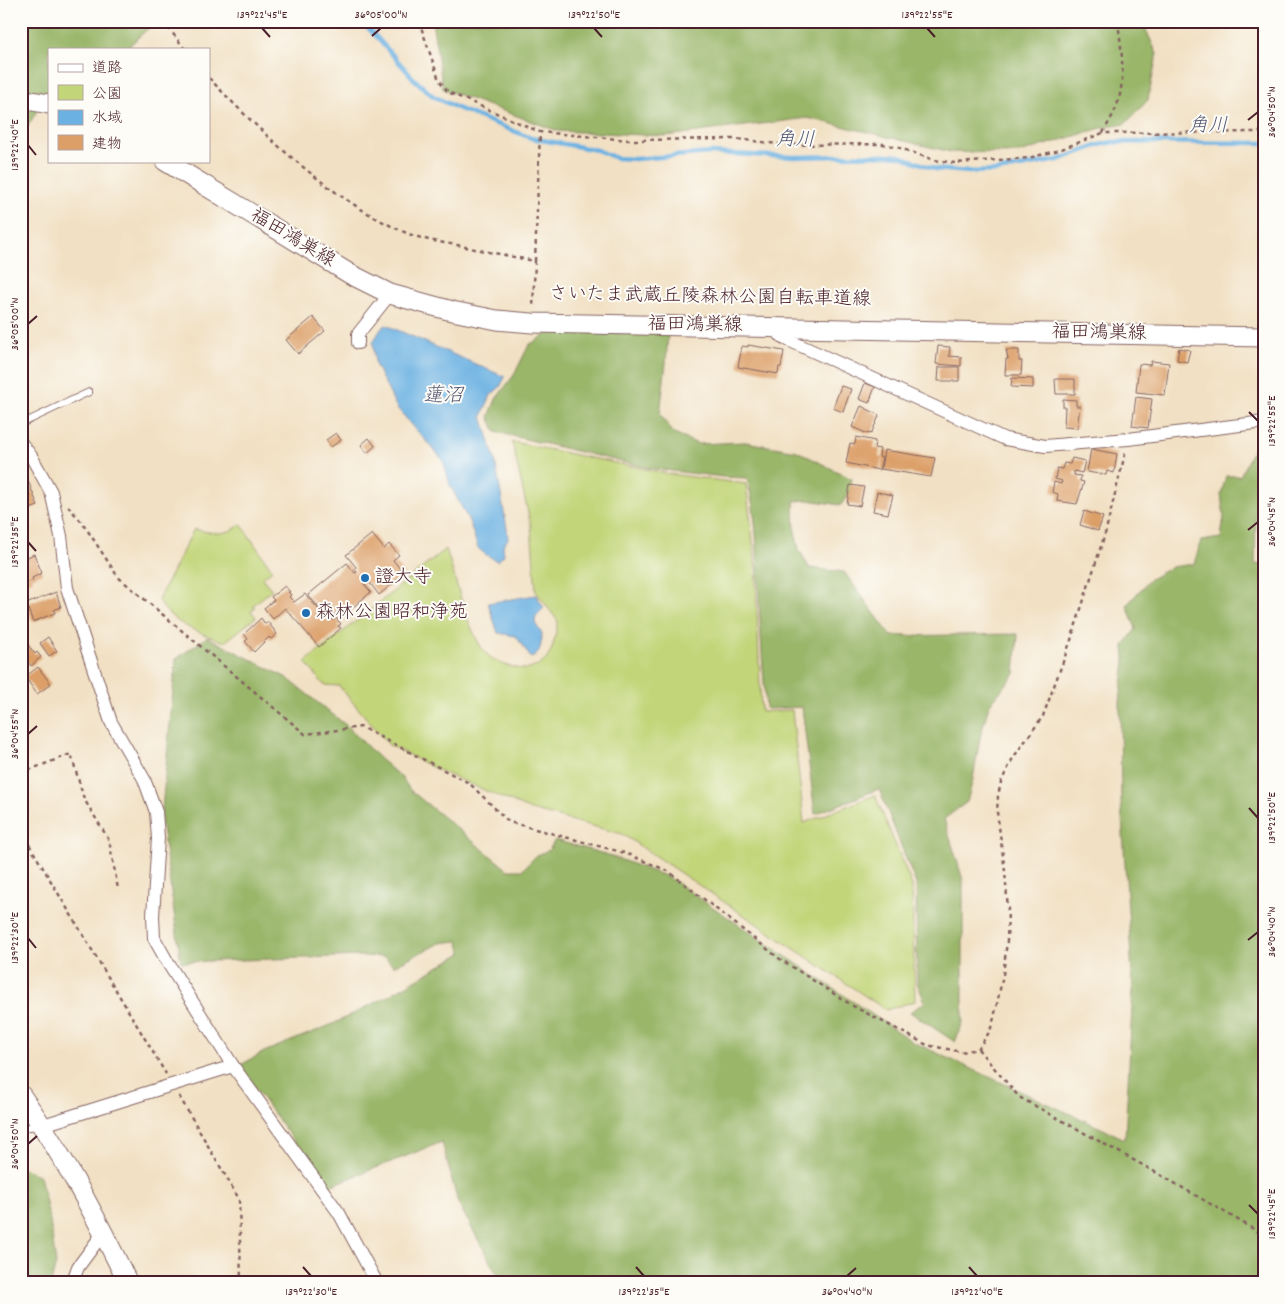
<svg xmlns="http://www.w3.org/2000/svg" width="1285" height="1304" viewBox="0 0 1285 1304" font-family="Dekko,'Klee One',sans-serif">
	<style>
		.green { fill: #c2d579; stroke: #867a52 }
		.forest { fill: #99b669; stroke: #726a4a }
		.water { fill: #6bb1e2; stroke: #5a6886 }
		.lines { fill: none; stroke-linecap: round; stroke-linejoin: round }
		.stream { stroke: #6bb1e2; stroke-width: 4.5 }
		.building { fill: #dc9f68 }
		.lane-casing { stroke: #846360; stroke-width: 8 }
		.street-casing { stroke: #846360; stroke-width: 14 }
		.secondary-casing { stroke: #846360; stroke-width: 21 }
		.path { stroke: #846360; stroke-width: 2.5; stroke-dasharray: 4 4; stroke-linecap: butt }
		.lane { stroke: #fff; stroke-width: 6 }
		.street { stroke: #fff; stroke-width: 12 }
		.secondary { stroke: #fff; stroke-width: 19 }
		.ticks { fill: none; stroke: #4a1f2b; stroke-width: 2 }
		.poi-dot { fill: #1f6fb2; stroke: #fdfcf7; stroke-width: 2 }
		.labels { text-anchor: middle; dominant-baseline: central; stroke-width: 4; stroke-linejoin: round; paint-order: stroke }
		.street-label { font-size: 19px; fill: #4a1f2b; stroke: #fdfcf7 }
		.poi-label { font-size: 19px; fill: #4a1f2b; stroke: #fdfcf7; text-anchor: start }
		.water-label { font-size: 20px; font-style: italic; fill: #575974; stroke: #fdfcf7 }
		.neatline { fill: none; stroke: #4a1f2b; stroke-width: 2 }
		.ticks-label { font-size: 12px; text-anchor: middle; fill: #4a1f2b }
	</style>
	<rect width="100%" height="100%" fill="#fdfcf7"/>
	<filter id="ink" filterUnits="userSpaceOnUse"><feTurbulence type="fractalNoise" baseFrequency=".02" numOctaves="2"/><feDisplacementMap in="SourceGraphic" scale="10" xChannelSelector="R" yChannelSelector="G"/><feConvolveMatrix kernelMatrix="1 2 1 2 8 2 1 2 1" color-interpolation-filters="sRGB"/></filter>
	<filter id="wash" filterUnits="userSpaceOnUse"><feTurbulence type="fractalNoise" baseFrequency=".0096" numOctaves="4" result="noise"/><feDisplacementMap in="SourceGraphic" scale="20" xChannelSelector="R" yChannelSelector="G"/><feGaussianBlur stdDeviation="1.12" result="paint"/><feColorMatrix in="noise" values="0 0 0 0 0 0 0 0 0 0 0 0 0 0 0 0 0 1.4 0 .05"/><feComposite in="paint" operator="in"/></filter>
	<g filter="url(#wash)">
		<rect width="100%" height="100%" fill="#f1e0c3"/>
		<!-- green -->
		<g class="green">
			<path d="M512,442L670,474L746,484L755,557L761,712L792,710L804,823L875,795L912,885L915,1001L886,1010L622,834L531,810L444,773L389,745L339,686L324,685L305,662L446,549C454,573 470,642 489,656C498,664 512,668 524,669C529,670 531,668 535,667C554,660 554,638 558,621L536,592L531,526Z"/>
			<path d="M241,524L272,570L262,578L272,590L253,605L255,608L251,611L256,617L225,642C198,632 173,625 158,600L194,529C212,533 226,537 241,524Z"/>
		</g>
		<!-- forest -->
		<g class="forest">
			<path d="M21,21H153L154,23L126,49H49V89L21,139Z"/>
			<path d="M432,21H1142L1157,54L1148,100L1125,124L1101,128L1019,153L951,152L808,118L666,136L558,131L443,89Z"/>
			<path d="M550,332L668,334L666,363L660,414L674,434L698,444L745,442L797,451L852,479L849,493L841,505L808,500L794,501L795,532L799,549L809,568L844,572L891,636L1018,634L1015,674L989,705L980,738L973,779L967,802L944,819L963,880V1022L955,1042L910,1012L925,1002L917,983L916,884L879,789L815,814L802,707L766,709C763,673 761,637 759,601C757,560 758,518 747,478L723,477L648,468L496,432L489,417L496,399L514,375L529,345Z"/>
			<path d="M1264,439V509L1256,512L1255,564L1264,565V1283H502L458,1203L442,1142L327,1187L239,1066L264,1052L333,1024L388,996L462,953L458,941L440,943L393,966L385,957L363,956L181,962L161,820L176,659L207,637L287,678L347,726L381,760L403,779L410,790L508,870H522L537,855L549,850L555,840L608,855L668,877L913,1042L1125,1139L1133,989L1121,801L1120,702L1125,661L1124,645L1136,629L1127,605L1150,579L1172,567L1194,564L1201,541L1221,538L1224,516L1221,495L1226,476H1240L1253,450Z"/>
			<path d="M23,1168L40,1176L50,1221L56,1264L51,1283H21V1171Z"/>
		</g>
		<!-- water -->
		<g class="water">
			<path d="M386,325L505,377L500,387L491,395L482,416L495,460L507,529L508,539L503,545L504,555L497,561L485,554L478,548L469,521L450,485L443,460L397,408L375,364L373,342L381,329Z"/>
			<path d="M536,595L544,608L536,616L535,623L542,634C541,644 541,654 531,658L516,636L498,633L488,603Z"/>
		</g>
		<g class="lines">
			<!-- stream -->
			<path class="stream" d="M362,21L414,79L433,96L459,109L531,138L597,150L616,158L636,159L710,153L794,157L886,155L900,156L935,169L969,172L997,171L1058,160L1099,145L1113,142L1264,143"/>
		</g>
		<g id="blocks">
			<!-- building -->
			<g class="building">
				<path d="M313,317L325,331L298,354L286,340Z"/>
				<path d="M748,345L784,351L781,367H779L778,374L738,367L742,346L748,347Z"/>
				<path d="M938,346L950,347L949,356L961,357V366L936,364Z"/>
				<path d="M1179,348L1190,350L1187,362L1177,360Z"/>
				<path d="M1006,350H1019V361H1022L1021,375H1005L1006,359H1008Z"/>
				<path d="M1151,361L1169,363L1165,395L1136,392L1139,364L1150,365Z"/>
				<path d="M939,367H959V381H938Z"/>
				<path d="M1012,378L1033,379V388L1011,387Z"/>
				<path d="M1055,379H1075V394H1056Z"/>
				<path d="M865,383L875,387L869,403L859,399Z"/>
				<path d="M841,386L851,389L843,412L833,408Z"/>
				<path d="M1136,397L1152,399L1148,428L1132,426Z"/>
				<path d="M1063,399L1076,400V406H1080L1077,428L1064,427L1065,407H1063Z"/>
				<path d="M861,406L877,414L879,416L871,434L869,433L868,434L852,427Z"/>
				<path d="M336,433L341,440L331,447L326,440Z"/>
				<path d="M856,437L875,441L874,448L880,449L879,457L882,458L879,470L846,463L850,443L855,444Z"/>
				<path d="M369,438L375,446L367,453L361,445Z"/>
				<path d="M1091,449L1117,454L1114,473L1107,471L1106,475L1087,472Z"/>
				<path d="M884,450L935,458L931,477L881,469Z"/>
				<path d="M1072,458L1085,461L1082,473L1074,471V475L1081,476L1080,481L1084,482L1077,504L1057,501L1058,494L1052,492L1054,482L1061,484L1062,481L1055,479L1057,468L1062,469L1064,463L1070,464Z"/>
				<path d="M25,473L38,506L22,512L21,474Z"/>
				<path d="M850,485L864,487L860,506L847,504Z"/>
				<path d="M877,492L893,495L888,514L873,511Z"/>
				<path d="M1084,511L1103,517L1098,531L1080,525Z"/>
				<path d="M372,534L384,549L389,544L399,555L393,560L404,574L379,595L370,583L367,584L365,581L363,583L371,592L339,619L332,611L326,616L308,595L347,563L355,573L357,572L355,569L356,567L346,555Z"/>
				<path d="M34,554L42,573L32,578L33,580L21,585V560Z"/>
				<path d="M285,586L290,592H288L291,595L289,597L294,602L305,594L329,621L332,618L333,620L336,618L341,624L338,626L341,628L319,647L285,608L273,619L264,608L274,600L271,597Z"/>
				<path d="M56,592L61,607L54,610L55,613L33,622L26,604Z"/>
				<path d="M261,618L265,624L268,622L277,634L271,639L269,637L254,652L245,641L248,639L244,634Z"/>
				<path d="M21,636L35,654L37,652L41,657L31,666L21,653Z"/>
				<path d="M48,637L57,651L49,656L40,643Z"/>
				<path d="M38,667L51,684L37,694L25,677Z"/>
			</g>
		</g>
	</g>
	<g filter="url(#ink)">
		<use href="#blocks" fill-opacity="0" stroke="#846360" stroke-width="1"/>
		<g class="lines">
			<!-- lane casing -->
			<g class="lane-casing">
				<g id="lane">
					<path d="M21,424L89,392"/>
					<path d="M21,1128L39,1126"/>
				</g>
			</g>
			<!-- street casing -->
			<g class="street-casing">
				<g id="street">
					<path d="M771,328L786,339L1005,439L1045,446L1128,439L1264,422"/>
					<path d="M358,343V334L390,294"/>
					<path d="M21,443L31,456L51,492L61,536L67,588L111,722L144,779L156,812L158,838L153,916L154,938L168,963L233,1066L339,1213L377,1283"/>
					<path d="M43,1125L233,1066"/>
					<path d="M72,1283L78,1267L104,1232"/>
				</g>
			</g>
			<!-- secondary casing -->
			<g class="secondary-casing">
				<g id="secondary">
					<path d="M21,99L49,104"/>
					<path d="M165,161L350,274L390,294L452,311L497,320L532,323L1264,337"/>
					<path d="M21,1095C63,1154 96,1217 128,1283"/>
				</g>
			</g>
			<!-- path -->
			<g class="path">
				<path d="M163,21L185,49"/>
				<path d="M419,21L439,80L448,92L540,132L629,140L737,139L785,145L883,144L897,147L934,160L955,163L1029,158L1059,150L1103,133L1264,132"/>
				<path d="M209,78C261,133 332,200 402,231C419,239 438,242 457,245C483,251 509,256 535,261L533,308"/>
				<path d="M1103,133C1108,123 1115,113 1118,102C1126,75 1121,48 1118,21"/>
				<path d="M535,261L540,132"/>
				<path d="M68,506L84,525L118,577L305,734L361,727L469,783L509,822L625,853L668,871L780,959L853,1006L927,1045L962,1052L978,1049L990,1031L994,1018L1003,975L1007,941L1008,911L1005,871L997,812L998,796L1001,782L1013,758L1043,716L1071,640L1105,534L1126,450"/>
				<path d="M21,773L71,754L84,799L109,840L118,889"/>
				<path d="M21,831L166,1074"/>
				<path d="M978,1049L1019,1097L1157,1173L1264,1235"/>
				<path d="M179,1096L239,1199L241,1283"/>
			</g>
			<!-- lane -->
			<use href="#lane" class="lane"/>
			<!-- street -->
			<use href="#street" class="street"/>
			<!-- secondary -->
			<use href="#secondary" class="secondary"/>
		</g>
	</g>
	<!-- ticks -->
	<path class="ticks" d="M262,28L270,37M594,28L602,37M927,28L935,37M372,36L381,28M1248,120L1258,112M28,145L36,155M28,324L37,316M1249,412L1258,421M1248,530L1258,522M28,542L36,551M28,734L37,726M1249,808L1258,818M28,938L36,948M1248,940L1258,932M28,1144L37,1136M1249,1205L1258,1214M303,1267L311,1276M636,1267L644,1276M969,1267L977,1276M847,1276L856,1268"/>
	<!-- markers -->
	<g class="poi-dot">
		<circle cx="365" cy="578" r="5"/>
		<circle cx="306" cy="613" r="5"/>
	</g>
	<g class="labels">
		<!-- street labels -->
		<g class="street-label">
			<text transform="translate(292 239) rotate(31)">福田鴻巣線</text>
			<text transform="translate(710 298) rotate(1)">さいたま武蔵丘陵森林公園自転車道線</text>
			<text transform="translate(695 326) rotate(1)">福田鴻巣線</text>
			<text transform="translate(1099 334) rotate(1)">福田鴻巣線</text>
		</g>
		<!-- poi labels -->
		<g class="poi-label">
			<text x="375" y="578">證大寺</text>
			<text x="316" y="613">森林公園昭和浄苑</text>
		</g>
		<!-- water labels -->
		<g class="water-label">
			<text x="1208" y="127">角川</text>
			<text transform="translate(795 141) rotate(1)">角川</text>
			<text x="443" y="397">蓮沼</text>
		</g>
	</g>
	<!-- margin -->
	<rect width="1285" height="1304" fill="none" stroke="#fdfcf7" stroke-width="55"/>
	<!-- legend -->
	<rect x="48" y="48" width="162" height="115" fill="#fdfcf7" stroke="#b5a4a5"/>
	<rect x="58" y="64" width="25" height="8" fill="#ffffff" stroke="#b5a4a5"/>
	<text x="92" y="72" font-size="15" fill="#4a1f2b">道路</text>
	<rect x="58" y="85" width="25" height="15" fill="#c2d579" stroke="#b5a4a5"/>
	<text x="92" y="98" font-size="15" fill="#4a1f2b">公園</text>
	<rect x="58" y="110" width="25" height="15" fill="#6bb1e2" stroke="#b5a4a5"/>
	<text x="92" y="122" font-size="15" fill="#4a1f2b">水域</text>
	<rect x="58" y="135" width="25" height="15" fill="#dc9f68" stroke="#b5a4a5"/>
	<text x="92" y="148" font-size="15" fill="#4a1f2b">建物</text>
	<rect x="28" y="28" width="1230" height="1248" class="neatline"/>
	<g class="ticks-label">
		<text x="262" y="18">139°22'45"E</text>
		<text x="381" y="18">36°05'00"N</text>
		<text x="594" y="18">139°22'50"E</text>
		<text x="927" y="18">139°22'55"E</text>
		<text transform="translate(1271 112) rotate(-90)" y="4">36°04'50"N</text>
		<text transform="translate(14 145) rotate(-90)" y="4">139°22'40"E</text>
		<text transform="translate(14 324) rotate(-90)" y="4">36°05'00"N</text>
		<text transform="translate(1271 421) rotate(-90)" y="4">139°22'55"E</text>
		<text transform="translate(1271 522) rotate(-90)" y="4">36°04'45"N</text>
		<text transform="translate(14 542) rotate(-90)" y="4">139°22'35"E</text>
		<text transform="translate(14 734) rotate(-90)" y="4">36°04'55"N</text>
		<text transform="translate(1271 818) rotate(-90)" y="4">139°22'50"E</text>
		<text transform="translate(1271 932) rotate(-90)" y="4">36°04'40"N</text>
		<text transform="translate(14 938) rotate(-90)" y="4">139°22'30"E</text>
		<text transform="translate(14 1144) rotate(-90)" y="4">36°04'50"N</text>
		<text transform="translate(1271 1214) rotate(-90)" y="4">139°22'45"E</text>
		<text x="311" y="1295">139°22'30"E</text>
		<text x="644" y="1295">139°22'35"E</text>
		<text x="847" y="1295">36°04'40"N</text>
		<text x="977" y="1295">139°22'40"E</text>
	</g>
</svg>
